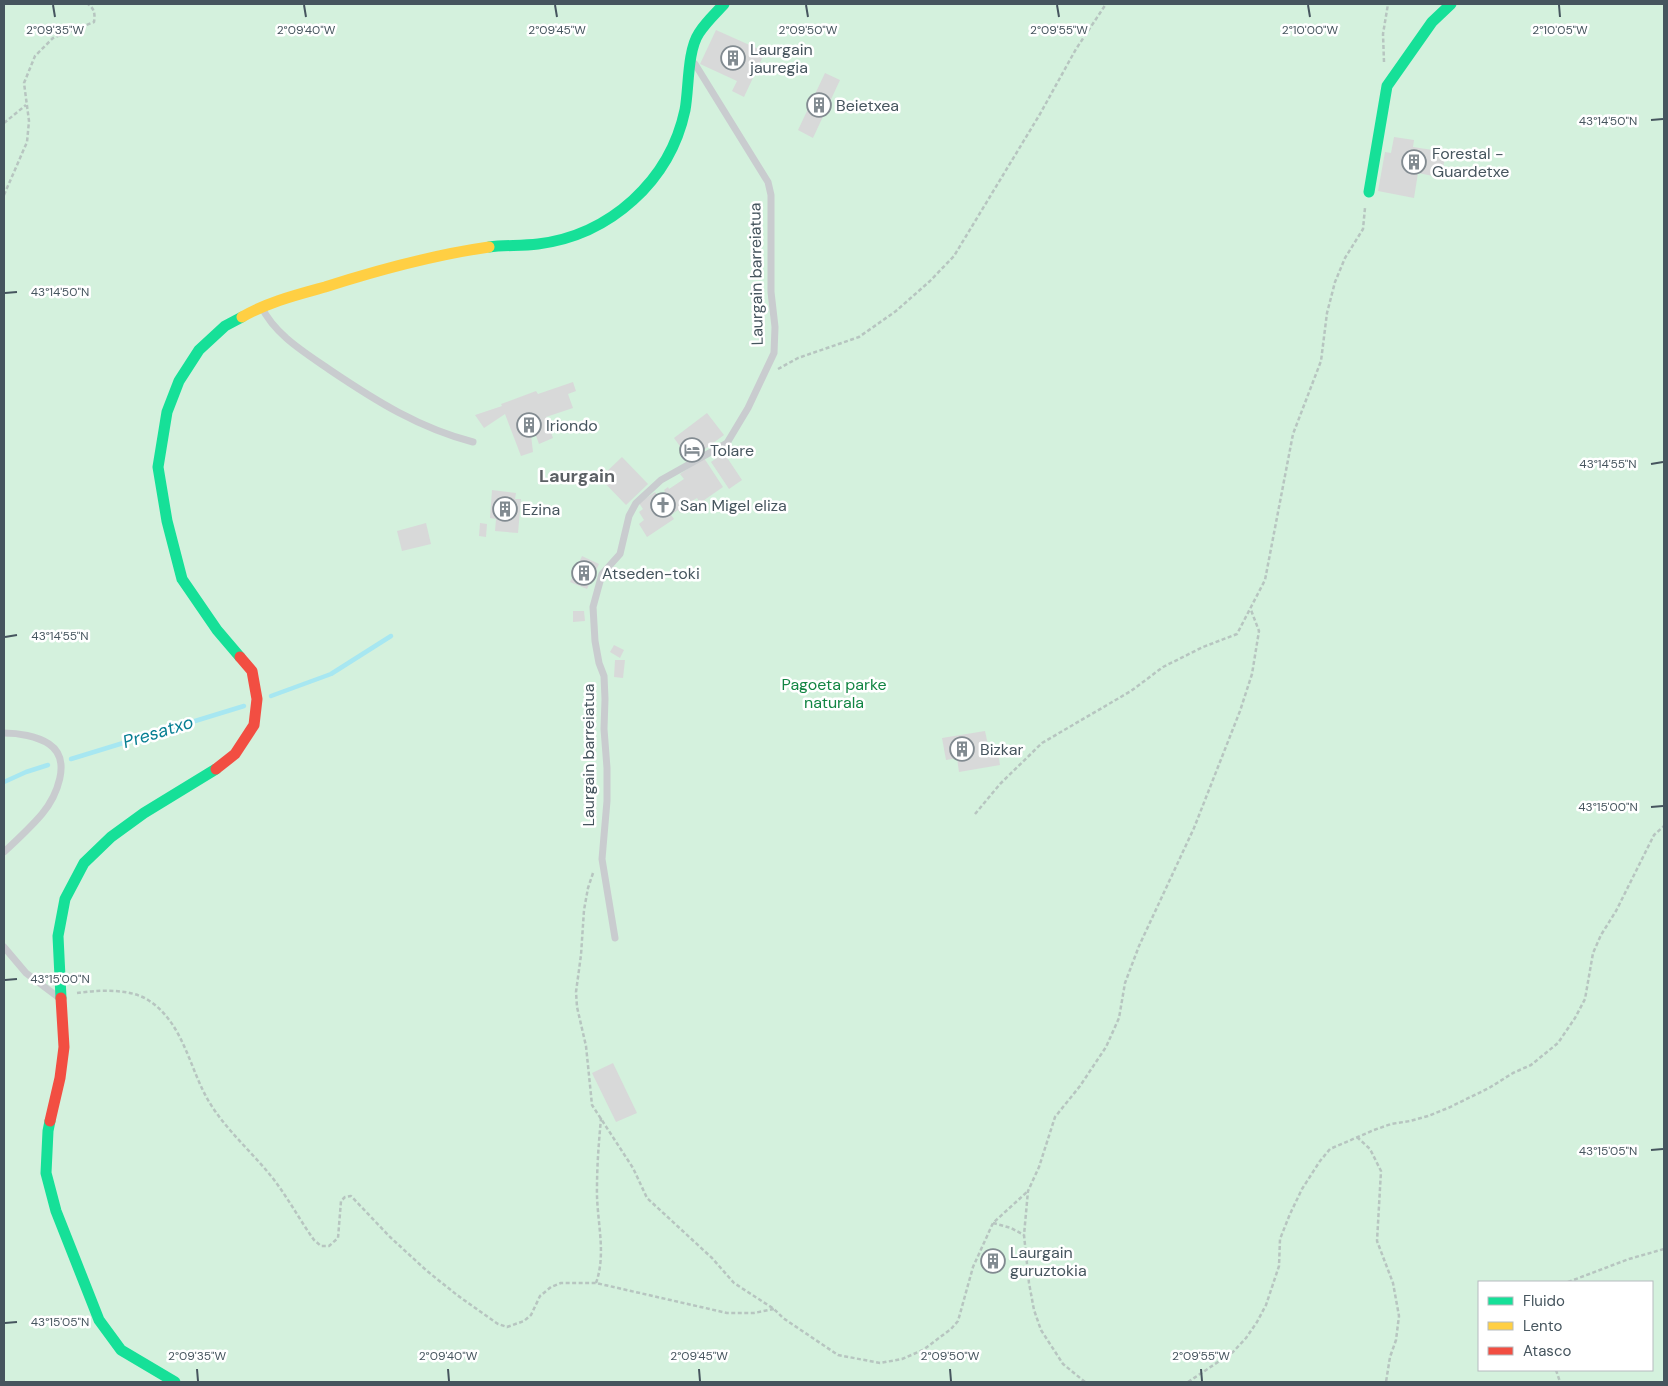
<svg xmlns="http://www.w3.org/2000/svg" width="1668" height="1386" viewBox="0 0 1668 1386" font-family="'DM Sans',sans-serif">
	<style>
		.green { fill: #d4f1dd; fill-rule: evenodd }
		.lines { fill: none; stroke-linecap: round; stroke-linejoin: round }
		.stream { stroke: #a7e7f1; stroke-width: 4.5 }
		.building { fill: #d8d9d9 }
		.path { stroke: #b7c5c0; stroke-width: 2.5; stroke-dasharray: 4 2.5; stroke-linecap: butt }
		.lane { stroke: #c9cccf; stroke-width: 7 }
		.fast { stroke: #16e098; stroke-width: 11 }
		.slow { stroke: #ffcf43; stroke-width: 11 }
		.jam { stroke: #f24e42; stroke-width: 11 }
		.ticks { fill: none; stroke: #46555e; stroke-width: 2 }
		.labels { text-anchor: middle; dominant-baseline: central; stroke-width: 5; stroke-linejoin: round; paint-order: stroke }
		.poi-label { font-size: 16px; fill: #46555e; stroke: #fff; text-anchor: start }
		.street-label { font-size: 16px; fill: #46555e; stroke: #fff }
		.park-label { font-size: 16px; fill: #128543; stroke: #fff }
		.neighbourhood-label { font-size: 18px; font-weight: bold; fill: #5c6165; stroke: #fff }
		.water-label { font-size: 18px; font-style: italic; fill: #077f93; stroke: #fff }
		.ticks-label { font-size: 12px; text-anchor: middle; fill: #46555e; stroke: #fff; stroke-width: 5; stroke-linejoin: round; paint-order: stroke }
	</style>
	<rect width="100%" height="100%" fill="#f1f0f0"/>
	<!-- green -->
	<path class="green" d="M4,4H1664V1382H4ZM1479,1282H1652V1370H1479Z"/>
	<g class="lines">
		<!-- stream -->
		<g class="stream">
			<path d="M271,696L331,674L391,636"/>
			<path d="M71,759L244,706"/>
			<path d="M4,782L26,772L48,765"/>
		</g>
	</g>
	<!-- building -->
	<g class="building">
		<path d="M716,30L765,52L744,97L732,91L737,81L700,64Z"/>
		<path d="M825,73L840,80L813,138L798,130Z"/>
		<path d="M1394,137L1414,140L1413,147L1446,152L1442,173L1434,171L1433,176L1418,173L1414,198L1378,191L1385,152L1391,153Z"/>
		<path d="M573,382L576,391L568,394L573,408L546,417L553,438L539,444L535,433L531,435L533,452L521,456L505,414L484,428L475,415L502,406L501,404L536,391L538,394Z"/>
		<path d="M707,413L724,435L690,460L674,438Z"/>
		<path d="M724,453L742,480L729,489L711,462Z"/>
		<path d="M622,457L648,484L626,505L600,478Z"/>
		<path d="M704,458L723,487L700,503L697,498L682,507L684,510L680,513L678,510L671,515L674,519L647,537L639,524L644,520L639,512L643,509L639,503L655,492L658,496L665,492L664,490L668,487L669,489L684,479L680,474Z"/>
		<path d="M492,490L516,493L515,499H521L518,533L495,531L496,519L490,518Z"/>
		<path d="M426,523L431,544L402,551L397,531Z"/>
		<path d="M480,523L487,524L486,537L479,536Z"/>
		<path d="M582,556L599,564L587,589L570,582Z"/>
		<path d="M573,611H584L585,621L573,622Z"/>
		<path d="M614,645L624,650L620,658L610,652Z"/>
		<path d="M615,660H625L623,678L614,677Z"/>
		<path d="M985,731L988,745L979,746L980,754L998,752L1000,765L959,772L957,758L946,760L942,738Z"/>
		<path d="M613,1063L637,1113L616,1122L592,1073Z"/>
		<path d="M988,1254L999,1256L997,1269L986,1267Z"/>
	</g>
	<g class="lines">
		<!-- path -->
		<g class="path">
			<path d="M1384,62L1383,34L1388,4"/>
			<path d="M4,123L26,105"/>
			<path d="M4,195L27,142L29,121L24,83L35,56L53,38L94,22C95,15 95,9 88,4"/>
			<path d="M778,369L798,358L859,337L896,311L930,281L954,256L1040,114L1076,49L1106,4"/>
			<path d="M975,814L1000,784L1042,743L1131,691L1163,667L1203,647L1237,634L1265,580L1293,434L1321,361L1327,313L1335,282L1345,258L1363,229L1365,208"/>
			<path d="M593,873L588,888L584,910L581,955L576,992L577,1007L586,1046L592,1105L633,1168L647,1198L712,1258L734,1283L774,1309L783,1318L838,1355L880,1363L902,1359L923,1350L951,1329L958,1321L973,1267L993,1223L1028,1191"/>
			<path d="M77,993C98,990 129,988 148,1000C183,1022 189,1067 208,1100C225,1129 250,1150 271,1176C287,1196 299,1219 314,1240L321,1246H329L338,1238L341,1201L345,1197L351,1196L390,1237L427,1271L457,1295L498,1324L507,1327L524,1321L531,1315L540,1296L551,1287L561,1283H596L727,1313H754L774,1309"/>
			<path d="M1357,1137L1370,1149L1381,1171L1377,1241L1393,1283L1399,1316L1396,1340L1390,1357L1386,1382"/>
			<path d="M993,1223L1011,1228L1024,1235"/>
			<path d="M1568,1282L1629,1259L1664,1249"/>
			<path d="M596,1283C607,1252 596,1219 597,1187C597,1164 599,1141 601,1118"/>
			<path d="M1556,1370L1560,1382"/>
			<path d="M1085,1382L1063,1364L1041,1330L1034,1310L1029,1283L1024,1235L1028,1191L1039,1167L1055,1117L1080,1086L1106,1047L1119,1018L1125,983L1139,946L1194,828L1240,711L1252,674L1259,631L1251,610"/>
			<path d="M1188,1382L1233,1352L1246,1338L1257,1322L1266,1305L1279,1266L1280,1239L1290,1214L1302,1189L1320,1161L1330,1149L1374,1130L1391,1124L1410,1121L1428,1116L1448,1108L1489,1088L1513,1073L1531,1065L1558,1043L1575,1018L1585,999L1593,953L1601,935L1616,911L1654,835L1664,826"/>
		</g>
		<!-- lane -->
		<g class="lane">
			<path d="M261,306C275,335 304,352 330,370C376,401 419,428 473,442"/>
			<path d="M4,733C18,733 37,736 49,744C73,760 56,797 42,814C31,827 17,840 4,852"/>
			<path d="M615,938L602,859L607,801V768L604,729L605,699L604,676L599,663L595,641L593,607L602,574L620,554L629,516L636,503L661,480L727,443L748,408L774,353L775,327L771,292V195L768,182L695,64"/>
			<path d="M4,947L26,973L58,997"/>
		</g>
		<!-- fast -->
		<g class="fast">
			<path d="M1369,192L1387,86L1432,22L1451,4"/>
			<path d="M489,247C505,245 521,246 538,244C610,235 670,181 685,110C689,89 687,51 699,33C706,22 716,13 724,4"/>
			<path d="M240,657L217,630L182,579L167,521L158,467L167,412L179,381L199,350L225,326L242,317"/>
			<path d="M61,998L58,936L65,899L84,863L111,837L144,813L216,769"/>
			<path d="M50,1121L48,1131L46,1173L56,1211L99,1320L121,1350L175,1382"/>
		</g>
		<!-- slow -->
		<path class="slow" d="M242,317C268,302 296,295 325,287C378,270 433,255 489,247"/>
		<!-- jam -->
		<g class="jam">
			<path d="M216,769L235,754L254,725L257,699L252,671L240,657"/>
			<path d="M50,1121L60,1078L64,1047L61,998"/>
		</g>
	</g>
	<!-- ticks -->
	<path class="ticks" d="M53,5L55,17M304,5L306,17M555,5L557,17M806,5L808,17M1057,5L1059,17M1308,5L1310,17M1559,5L1560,17M1651,120L1663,119M5,293L17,292M1651,464L1663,462M5,637L17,635M1651,807L1663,806M5,980L17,979M1651,1150L1663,1149M5,1323L17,1322M197,1369L198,1381M448,1369L449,1381M699,1369L700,1381M950,1369L951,1381M1201,1369L1202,1381"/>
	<!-- icons -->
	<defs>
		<g id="building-ring" transform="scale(1.25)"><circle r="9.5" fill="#fff" stroke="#828b91" stroke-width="1.5"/><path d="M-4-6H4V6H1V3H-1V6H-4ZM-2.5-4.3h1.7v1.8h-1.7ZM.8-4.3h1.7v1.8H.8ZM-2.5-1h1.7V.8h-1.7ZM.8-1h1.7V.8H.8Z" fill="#828b91"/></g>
		<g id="hotel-ring" transform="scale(1.25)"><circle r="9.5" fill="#fff" stroke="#828b91" stroke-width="1.5"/><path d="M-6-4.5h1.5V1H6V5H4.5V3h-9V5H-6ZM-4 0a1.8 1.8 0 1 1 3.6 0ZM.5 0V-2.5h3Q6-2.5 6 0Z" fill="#828b91"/></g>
		<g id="church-ring" transform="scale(1.25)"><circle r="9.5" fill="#fff" stroke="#828b91" stroke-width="1.5"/><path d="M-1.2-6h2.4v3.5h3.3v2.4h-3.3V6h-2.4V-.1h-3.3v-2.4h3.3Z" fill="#828b91"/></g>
	</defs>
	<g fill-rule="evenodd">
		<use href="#building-ring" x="733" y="58"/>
		<use href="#building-ring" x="819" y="105"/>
		<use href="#building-ring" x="1414" y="162"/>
		<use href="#building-ring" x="529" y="425"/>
		<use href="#hotel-ring" x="692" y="450"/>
		<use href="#church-ring" x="663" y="505"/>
		<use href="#building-ring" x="505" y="509"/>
		<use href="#building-ring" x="584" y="573"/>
		<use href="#building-ring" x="962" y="749"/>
		<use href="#building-ring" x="993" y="1261"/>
	</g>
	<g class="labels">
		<!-- poi labels -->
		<g class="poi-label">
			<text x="750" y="49">Laurgain<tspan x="750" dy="18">jauregia</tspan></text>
			<text x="836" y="105">Beietxea</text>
			<text x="1432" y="153">Forestal -<tspan x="1432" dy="18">Guardetxe</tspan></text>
			<text x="546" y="425">Iriondo</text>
			<text x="710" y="450">Tolare</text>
			<text x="680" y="505">San Migel eliza</text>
			<text x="522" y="509">Ezina</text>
			<text x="602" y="573">Atseden-toki</text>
			<text x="980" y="749">Bizkar</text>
			<text x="1010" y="1252">Laurgain<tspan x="1010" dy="18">guruztokia</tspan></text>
		</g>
		<!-- street labels -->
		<g class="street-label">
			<text transform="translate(756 274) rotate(-91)">Laurgain barreiatua</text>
			<text transform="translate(588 755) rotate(-90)">Laurgain barreiatua</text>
		</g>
		<!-- park labels -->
		<g class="park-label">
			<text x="834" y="684">Pagoeta parke<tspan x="834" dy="18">naturala</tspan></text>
		</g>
		<!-- neighbourhood labels -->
		<g class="neighbourhood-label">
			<text x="577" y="476">Laurgain</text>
		</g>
		<!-- water labels -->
		<g class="water-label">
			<text transform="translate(158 732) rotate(-17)">Presatxo</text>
		</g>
	</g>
	<g class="ticks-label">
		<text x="55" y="34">2°09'35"W</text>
		<text x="306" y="34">2°09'40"W</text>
		<text x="557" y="34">2°09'45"W</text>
		<text x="808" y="34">2°09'50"W</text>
		<text x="1059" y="34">2°09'55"W</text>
		<text x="1310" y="34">2°10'00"W</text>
		<text x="1560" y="34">2°10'05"W</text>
		<text x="1608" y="125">43°14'50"N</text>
		<text x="60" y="296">43°14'50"N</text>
		<text x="1608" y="468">43°14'55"N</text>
		<text x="60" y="640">43°14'55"N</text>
		<text x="1608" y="811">43°15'00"N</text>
		<text x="60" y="983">43°15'00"N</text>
		<text x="1608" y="1155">43°15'05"N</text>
		<text x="60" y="1326">43°15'05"N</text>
		<text x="197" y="1360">2°09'35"W</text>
		<text x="448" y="1360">2°09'40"W</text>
		<text x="699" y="1360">2°09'45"W</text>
		<text x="950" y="1360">2°09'50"W</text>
		<text x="1201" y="1360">2°09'55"W</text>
	</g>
	<!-- border -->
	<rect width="1668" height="1386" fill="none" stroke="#46555e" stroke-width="10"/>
	<!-- legend -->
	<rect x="1478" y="1281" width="175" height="90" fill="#ffffff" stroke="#b5bbbf"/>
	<rect x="1488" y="1297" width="25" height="8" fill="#16e098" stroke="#b5bbbf"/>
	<text x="1523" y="1306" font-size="15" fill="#46555e">Fluido</text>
	<rect x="1488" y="1322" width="25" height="8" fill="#ffcf43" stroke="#b5bbbf"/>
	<text x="1523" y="1331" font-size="15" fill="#46555e">Lento</text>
	<rect x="1488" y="1347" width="25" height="8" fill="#f24e42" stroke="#b5bbbf"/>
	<text x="1523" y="1356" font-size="15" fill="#46555e">Atasco</text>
</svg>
